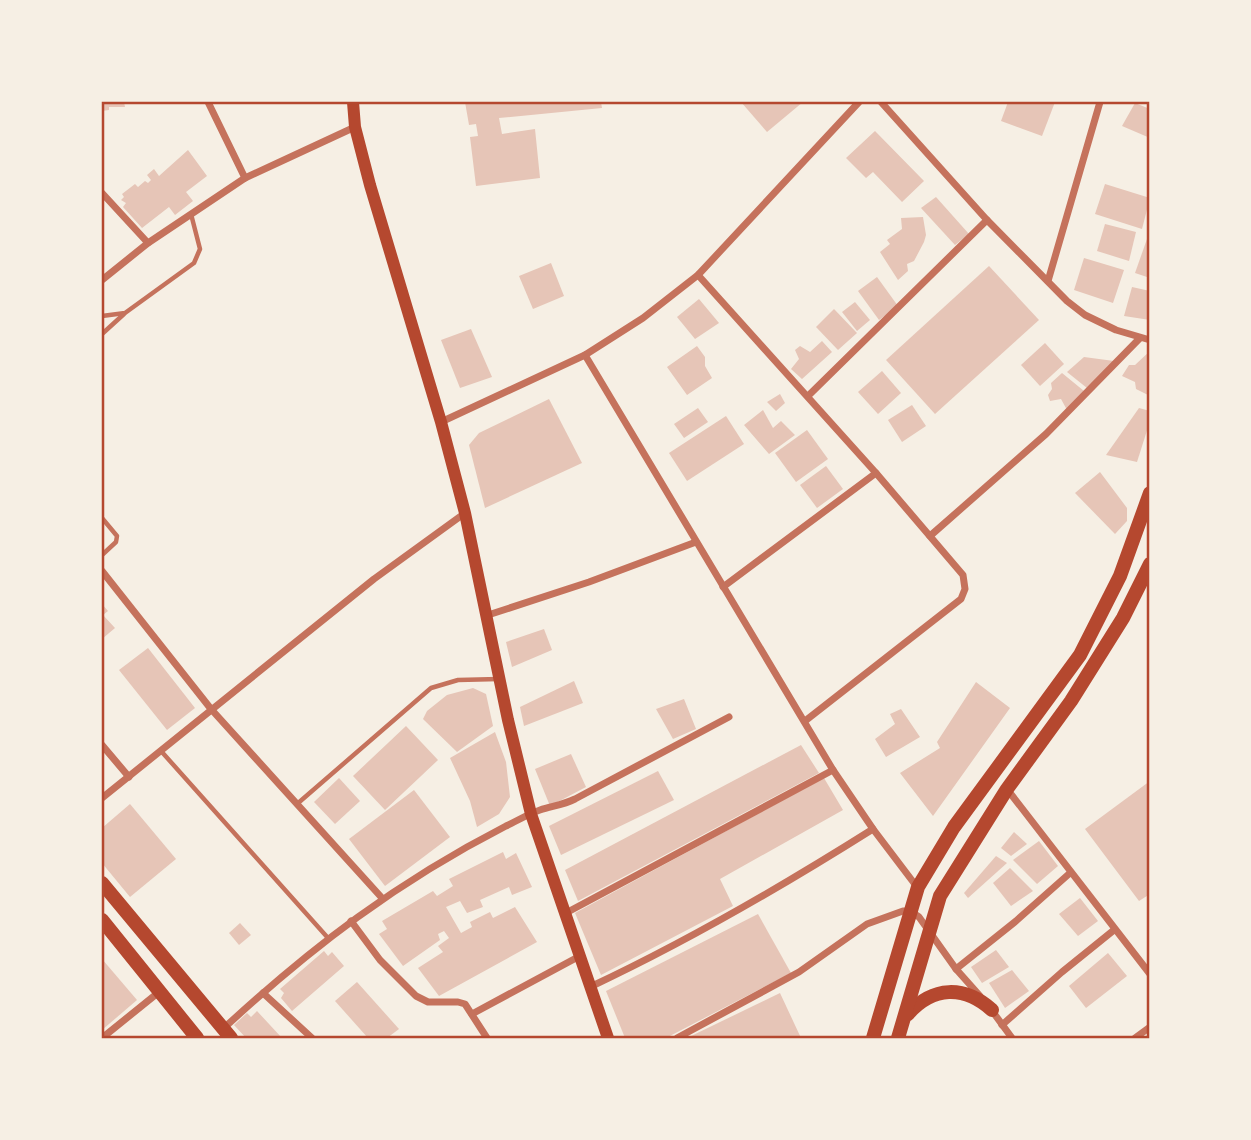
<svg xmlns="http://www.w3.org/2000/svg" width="1251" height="1140" viewBox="0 0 1251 1140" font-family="'Noto Serif',serif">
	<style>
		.building { fill: #e6c5b7 }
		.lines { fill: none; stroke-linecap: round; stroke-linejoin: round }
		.service { stroke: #c5725c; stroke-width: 4.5 }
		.minor { stroke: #c5725c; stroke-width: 7 }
		.secondary { stroke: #b5482f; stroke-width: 12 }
		.primary { stroke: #b5482f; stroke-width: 14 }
		.neatline { fill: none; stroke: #b5482f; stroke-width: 2.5 }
	</style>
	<rect width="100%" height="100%" fill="#f6efe4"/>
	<!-- building -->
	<g class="building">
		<path d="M102,102H124L125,107H109V110L102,111Z"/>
		<path d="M465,102H601L602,108L499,118L502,134L535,129L540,178L476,186L470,137L478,136L476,124L469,125Z"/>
		<path d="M741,102H803L767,132Z"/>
		<path d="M1008,102H1055L1042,136L1001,121Z"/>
		<path d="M1135,103L1150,109V138L1122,126Z"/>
		<path d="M875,131L924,181L902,202L873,172L866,178L846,158Z"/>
		<path d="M188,150L207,176L186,192L193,201L175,215L169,207L142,228L123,207L126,203L121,200L124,197L122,194L135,184L138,187L145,181L148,183L151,180L147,175L154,169L159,176Z"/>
		<path d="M1105,184L1150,198L1142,229L1095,214Z"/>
		<path d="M936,197L969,234L955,245L921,208Z"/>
		<path d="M923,217L926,235L924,242L914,261L907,264L908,271L898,280L880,252L890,244L887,240L902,229L901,218Z"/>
		<path d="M1105,224L1136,232L1129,261L1097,251Z"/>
		<path d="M1147,239H1150V278L1135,273Z"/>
		<path d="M1084,258L1124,270L1113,303L1074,290Z"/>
		<path d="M551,263L564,296L533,309L519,276Z"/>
		<path d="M989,266L1039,320L935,414L886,360Z"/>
		<path d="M877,277L898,306L879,320L858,291Z"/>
		<path d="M1132,287L1150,291V320L1124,316Z"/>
		<path d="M699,299L719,323L695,339L677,317Z"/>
		<path d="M855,302L870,320L857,331L842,312Z"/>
		<path d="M834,309L857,333L838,350L816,327Z"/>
		<path d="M471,329L492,377L460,388L441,340Z"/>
		<path d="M822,341L832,352L802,379L791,369L799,359L795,350L800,346L810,352Z"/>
		<path d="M1045,343L1064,364L1040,386L1021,365Z"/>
		<path d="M697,346L705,357V366L712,378L687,395L667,367Z"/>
		<path d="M1150,351V396L1136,389L1135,382L1122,376L1129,365H1135Z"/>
		<path d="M1084,357L1114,361L1087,388L1067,372Z"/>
		<path d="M882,371L901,393L878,414L858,392Z"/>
		<path d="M1062,373L1084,391L1067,410L1061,399L1050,401L1048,395L1052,389L1051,383Z"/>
		<path d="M780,394L785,403L776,411L767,402Z"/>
		<path d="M549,399L582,463L485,508L469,445L479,433Z"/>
		<path d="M912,405L926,426L902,442L888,420Z"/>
		<path d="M698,408L708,422L684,438L674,424Z"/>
		<path d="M1139,408L1150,411V421L1137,462L1106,455Z"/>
		<path d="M763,410L773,428L781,421L795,435L769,454L744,425Z"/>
		<path d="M726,416L744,444L687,481L669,453Z"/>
		<path d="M807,430L828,459L796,482L775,453Z"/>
		<path d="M826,466L843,489L817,508L800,485Z"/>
		<path d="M1100,472L1127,508V521L1115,534L1075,493Z"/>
		<path d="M102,604L108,611L103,615L115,628L102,639Z"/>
		<path d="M544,629L552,650L512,667L506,642Z"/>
		<path d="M148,648L195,708L167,730L119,670Z"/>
		<path d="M574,681L583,703L524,726L520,707Z"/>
		<path d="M976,682L1010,708L933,816L900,773L940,748L937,742Z"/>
		<path d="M473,688L486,694L493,726L457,752L423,719L427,711L447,695Z"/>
		<path d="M684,699L696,729L673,739L656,709Z"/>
		<path d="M901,709L920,737L886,757L875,739L895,724L890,714Z"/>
		<path d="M406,726L438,760L385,810L353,776Z"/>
		<path d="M495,732L506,762L510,797L499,814L477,827L470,801L450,758Z"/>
		<path d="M801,745L819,773L578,901L565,870Z"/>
		<path d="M571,754L586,787L550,806L535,769Z"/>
		<path d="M658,771L674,800L561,855L549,826Z"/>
		<path d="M339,778L360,801L335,824L314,802Z"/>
		<path d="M824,778L843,810L720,879L733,906L601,975L575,913Z"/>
		<path d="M1150,781V894L1139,901L1085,829Z"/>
		<path d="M414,790L450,837L385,886L349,839Z"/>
		<path d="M130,804L176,859L130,897L102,863V828Z"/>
		<path d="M1014,832L1027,844L1011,856L1001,848Z"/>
		<path d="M1039,841L1058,866L1037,884L1013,860Z"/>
		<path d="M503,852L506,859L516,853L532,887L512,895L509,887L480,900L483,907L467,913L460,901L446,907L461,933L472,927L470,922L490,912L493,918L515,907L537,942L439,996L418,968L443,952L438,946L449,938L444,931L438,934L440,940L403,966L379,934L387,929L382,921L433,891L437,896L453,886L449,879Z"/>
		<path d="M996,856L1007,863L968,898L964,893Z"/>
		<path d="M1010,868L1033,891L1011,906L993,883Z"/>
		<path d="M1080,898L1098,921L1078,936L1059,914Z"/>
		<path d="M758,914L791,973L666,1038H625L606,991Z"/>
		<path d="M240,923L251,935L239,945L229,933Z"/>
		<path d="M996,950L1009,967L982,983L971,967Z"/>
		<path d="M324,951L328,956L332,952L344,966L292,1011L281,998L284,993L280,989Z"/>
		<path d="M1108,953L1127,976L1086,1008L1069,986Z"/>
		<path d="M102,959L137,1000L102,1030Z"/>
		<path d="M1012,970L1029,991L1005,1008L989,983Z"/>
		<path d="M357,982L399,1029L387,1038H368L335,1001Z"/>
		<path d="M780,993L801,1038H687Z"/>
		<path d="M257,1011L282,1038H246L234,1025L247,1013L251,1017Z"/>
	</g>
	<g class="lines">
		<!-- service -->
		<g class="service">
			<path d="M102,316L125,313L194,263L200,249L191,214"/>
			<path d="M102,334L124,314"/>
			<path d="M102,518L117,536L116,542L102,555"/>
			<path d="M161,751L328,938"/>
			<path d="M297,804L431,688L458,680L499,679"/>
		</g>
		<!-- minor -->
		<g class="minor">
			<path d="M208,102L245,178"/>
			<path d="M881,102L987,220L1067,301L1085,315L1116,330L1150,340"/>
			<path d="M102,193L148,243"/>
			<path d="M698,275L876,473L963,575L965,589L961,599L805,721"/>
			<path d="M102,280L148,243L245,178L355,127"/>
			<path d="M1048,281L1100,102"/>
			<path d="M585,355L833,770L873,829L917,887"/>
			<path d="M808,396L987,220"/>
			<path d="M441,422L585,355L643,318L698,275L859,102"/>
			<path d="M930,536L1046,434L1140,338"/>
			<path d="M102,571L211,709L382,898"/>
			<path d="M723,587L876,473"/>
			<path d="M488,615L589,582L696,542"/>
			<path d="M102,745L129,777"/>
			<path d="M1007,789L1150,974"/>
			<path d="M102,798L374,579L465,513"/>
			<path d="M564,914L833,770"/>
			<path d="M351,921L380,960L416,996L428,1002H458L465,1004L487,1038"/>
			<path d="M956,969L1016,921L1070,873"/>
			<path d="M590,987C688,941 781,887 873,829"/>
			<path d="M263,993L312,1038"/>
			<path d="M990,1008L1012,1038"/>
			<path d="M472,1014L578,957"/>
			<path d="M1002,1025L1062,972L1114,930"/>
			<path d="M224,1028C313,946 397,882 506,826C517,821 528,814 540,810C552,806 563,805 575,799L729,717"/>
			<path d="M102,1038L159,992"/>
			<path d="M677,1038L799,972L867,924L903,911H910L919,917L956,969L980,996"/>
			<path d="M1135,1038L1150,1027"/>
		</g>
		<!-- secondary -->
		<path class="secondary" d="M353,102L355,127L370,185L441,422L465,513L508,720L531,814L608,1038"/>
		<!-- primary -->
		<g class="primary">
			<path d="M102,883L231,1038"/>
			<path d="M102,920L197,1038"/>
			<path d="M908,1014C933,986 964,985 992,1010"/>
			<path d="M873,1038L918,887L954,827L1080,655L1120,576L1150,493"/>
			<path d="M898,1038L940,896L1007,789L1071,701L1123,618L1150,564"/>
		</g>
	</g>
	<!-- border -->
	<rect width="1251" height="1140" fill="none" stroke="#f6efe4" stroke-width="206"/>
	<rect x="103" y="103" width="1045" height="934" class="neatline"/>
</svg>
